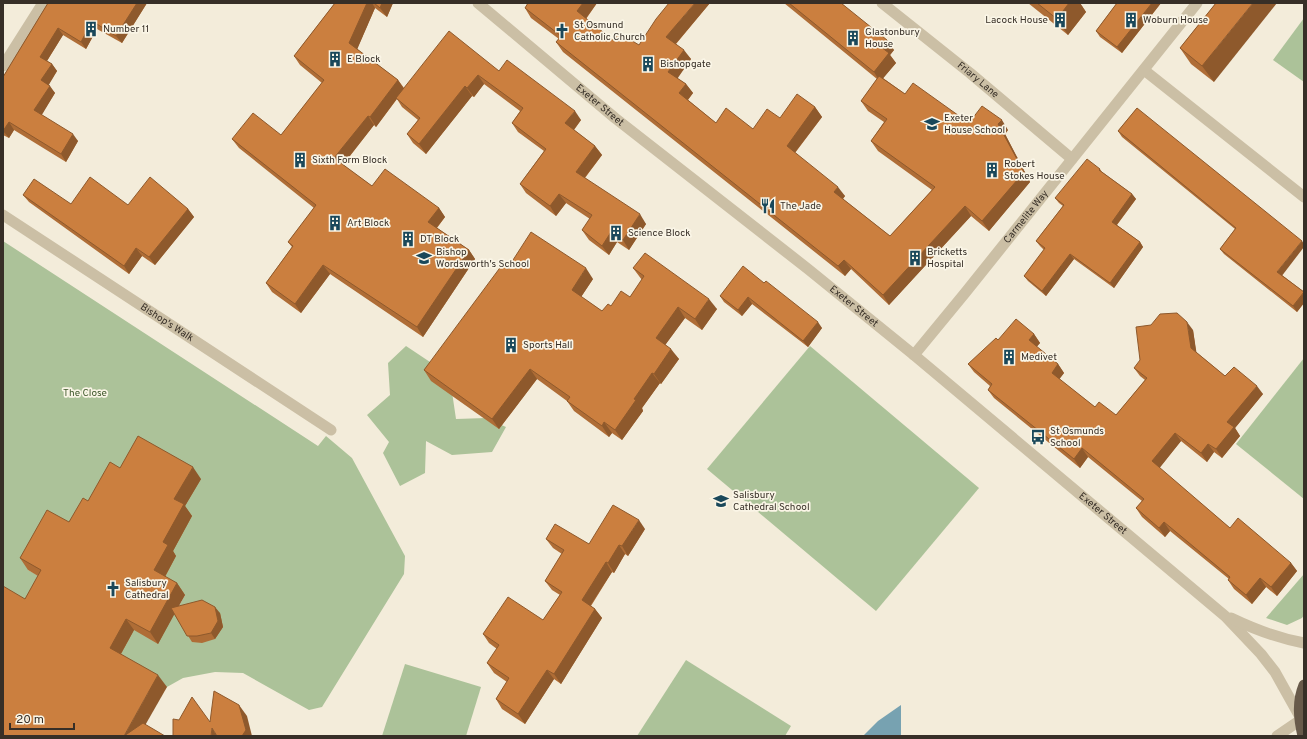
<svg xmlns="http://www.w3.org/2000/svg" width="1307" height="739" viewBox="0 0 1307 739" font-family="Overpass,sans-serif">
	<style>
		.green { fill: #acc299 }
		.water { fill: #77a2b1 }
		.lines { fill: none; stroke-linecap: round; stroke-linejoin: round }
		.minor { stroke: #cbbfa5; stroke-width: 11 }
		.tertiary { stroke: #cbbfa5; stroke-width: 11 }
		.trunk { stroke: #685a4a; stroke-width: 11 }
		.wall { fill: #af6d36 }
		.shaded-wall { fill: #8e592c }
		.building { fill: #cb7f3f; stroke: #8e592c }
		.labels { text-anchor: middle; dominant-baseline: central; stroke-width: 3.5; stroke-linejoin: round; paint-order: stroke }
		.poi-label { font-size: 10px; fill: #372f27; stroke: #faf5e6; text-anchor: start }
		.street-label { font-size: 10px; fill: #372f27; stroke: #faf5e6 }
		.park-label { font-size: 10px; fill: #3c5629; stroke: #faf5e6 }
	</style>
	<rect width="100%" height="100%" fill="#f3ecda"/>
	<!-- green -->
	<g class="green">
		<path d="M1304,18V82L1273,60Z"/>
		<path d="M3,241L318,446L326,436L352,458L405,556L404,574L322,707L309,710L243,673L215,672L183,678L167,687L113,656L129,627L174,615L185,595L157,579L176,556L28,570L55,585L39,614L3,593Z"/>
		<path d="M406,346L436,366L452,392L456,419L486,418L506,427L492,452L452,455L426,441L425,473L400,486L383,453L389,442L367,415L390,395L388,363Z"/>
		<path d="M810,346L979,488L876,611L707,469Z"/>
		<path d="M1304,358V499L1236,444Z"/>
		<path d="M1304,574V615L1302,618L1287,625L1266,618Z"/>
		<path d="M686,660L791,726L785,736H637Z"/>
		<path d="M405,664L481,687L466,736H382Z"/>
	</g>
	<!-- water -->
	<path class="water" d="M901,705V736H863L878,721Z"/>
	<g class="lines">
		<!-- minor -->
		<g class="minor">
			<path id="s1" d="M882,3L970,73L1072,159"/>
			<path d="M3,66L43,3"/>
			<path d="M1144,70L1304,197"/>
			<path id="s2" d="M3,215L331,430"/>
			<path id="s3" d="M914,355L965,293L1197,3"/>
			<path d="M1277,736L1299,721"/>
		</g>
		<!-- tertiary -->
		<g class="tertiary">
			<path id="s4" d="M478,3L615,118L808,269L914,355L1225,616L1261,654L1275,672L1299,715"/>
			<path d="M1231,618C1256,630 1277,638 1304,643"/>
		</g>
		<!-- trunk -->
		<path class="trunk" d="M1303,736C1299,719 1297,702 1304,685"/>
	</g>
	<!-- wall -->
	<g class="wall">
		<path d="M48,3H147L122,43L97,29L86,49L63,35L47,61L52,64L57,71L48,85L55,93L41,115L78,141L66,162L14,130L9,138L3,135V77Z"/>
		<path d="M335,3H393L387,17L375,8L357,49L398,80L404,88L499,71L581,120L574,130L595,146L602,155L585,178L646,224L629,250L617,242L609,255L589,240L582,230L590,219L566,203L556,216L526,193L520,184L544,151L518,132L512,123L520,111L484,84L474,97L472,96L426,154L413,143L407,134L418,120L402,107L397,99L376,127L374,125L343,165L372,186L439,208L445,217L437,228L469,250L475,259L423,337L330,274L301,313L272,292L266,283L292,247L288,242L314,208L239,148L232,139L281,135L322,83L300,65L294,56Z"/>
		<path d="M528,3H597L586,19L614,41L639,45L710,3L676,44L691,59L677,78L686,84L693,93L688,100L716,123L753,129L780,118L815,107L822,117L795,153L845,196L843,199L890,236L932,190L878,151L871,141L884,122L868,111L861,101L877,79L784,3H841L894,50L890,55L896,63L883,78L905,94L969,123L1008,130L1005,134L1030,182L989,231L971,216L889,305L851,269L845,276L563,52L556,42L559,39L531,18L525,8Z"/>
		<path d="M1028,3H1080L1086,12L1068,35Z"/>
		<path d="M1117,3H1161L1122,53L1100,37L1096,31Z"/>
		<path d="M1216,3L1214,82L1191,64L1180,48Z"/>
		<path d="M1137,108L1282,275L1304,292V303L1297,312L1224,254L1220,249L1235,229L1122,137L1118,131Z"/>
		<path d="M1100,169L1102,172L1132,194L1136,199L1117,225L1140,242L1143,247L1114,288L1074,259L1046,296L1028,281L1024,276L1044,250L1040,246L1036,241L1063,206L1059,203L1055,198Z"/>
		<path d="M23,195L71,204L128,205L188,209L194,217L155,265L142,256L129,274L29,202Z"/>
		<path d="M633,268L717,309L702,330L685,318L665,345L679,359L661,384L660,383L642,408L643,411L622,440L612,433L609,437L574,411L567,401L537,379L499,429L431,381L424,370L508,269L593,279L581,297L602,311L611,306L630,297L642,280Z"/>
		<path d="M764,283L822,328L808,347L752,304L742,316L724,302L720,296Z"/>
		<path d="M1193,330L1196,352L1225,376L1263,394L1235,428L1240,436L1222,458L1214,452L1207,462L1181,441L1159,468L1230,528L1291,563L1297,571L1277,596L1266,587L1252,604L1234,589L1228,580L1229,579L1170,531L1165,537L1142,517L1136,508L1142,501L1088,457L1080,468L994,398L988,390L990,386L974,372L968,364L998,340L1034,334L1040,343L1036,347L1058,364L1064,373L1059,379L1095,407L1116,415L1145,380L1140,376L1134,368Z"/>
		<path d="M120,468L201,479L185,506L192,516L173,551L176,556L165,577L177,583L185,595L178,606L220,613L223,627L215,639L202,643L192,642L174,614L158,644L134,630L121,654L167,687L3,736L25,599L38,576L28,570L20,558L69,522L88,501Z"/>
		<path d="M645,529L628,556L625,554L614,573L612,572L591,606L595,609L602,618L561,684L554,679L525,724L502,709L496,699L507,682L494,673L487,663L497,649L489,643L483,634L543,620L560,595L552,590L545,581L562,554L553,548L546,539L589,544Z"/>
	</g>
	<!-- shaded-wall -->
	<g class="shaded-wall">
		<path d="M137,3H147L122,43L116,36Z"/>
		<path d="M367,3H372L375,8L356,52L349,43Z"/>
		<path d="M382,3H393L387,17L380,8Z"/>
		<path d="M583,3H597L584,21L577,11Z"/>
		<path d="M695,3H710L673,47L666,37Z"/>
		<path d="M1069,3H1080L1086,12L1068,35L1057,19Z"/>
		<path d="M1152,3H1161L1122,53L1117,47Z"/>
		<path d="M1253,3H1277L1214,82L1202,66Z"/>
		<path d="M92,21L97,29L86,49L81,42Z"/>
		<path d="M58,28L63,35L45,64L40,57Z"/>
		<path d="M887,40L894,50L890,55L896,63L880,82L874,72L881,47Z"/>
		<path d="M684,50L691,59L675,82L668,72Z"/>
		<path d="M52,64L57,71L47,88L41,80Z"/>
		<path d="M478,75L484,84L474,97L467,88Z"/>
		<path d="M398,80L404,89L376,127L370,117Z"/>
		<path d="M686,84L693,93L686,102L679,93Z"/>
		<path d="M50,86L55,93L40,118L34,110Z"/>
		<path d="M465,86L472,96L426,154L419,144Z"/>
		<path d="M815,107L822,117L793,155L787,146Z"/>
		<path d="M575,111L581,120L572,132L565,123Z"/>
		<path d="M368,116L374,125L341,167L334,158Z"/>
		<path d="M1002,120L1008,130L1005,134L1030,182L989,231L982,221L998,124Z"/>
		<path d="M9,122L14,130L9,138L3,131Z"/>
		<path d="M73,134L78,141L66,162L61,154Z"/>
		<path d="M595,146L602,155L582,181L576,172Z"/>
		<path d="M838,187L845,196L841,201L834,192Z"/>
		<path d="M559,194L566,203L556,216L550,206Z"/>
		<path d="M1132,194L1136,199L1115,227L1112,222Z"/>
		<path d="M965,206L971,216L889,305L883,295Z"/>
		<path d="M439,208L445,217L434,231L428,222Z"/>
		<path d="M188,209L194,217L155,265L149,257Z"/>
		<path d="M640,214L646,224L629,250L623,240Z"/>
		<path d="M611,232L617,242L609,255L602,246Z"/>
		<path d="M1302,241L1304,244V247L1281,277L1277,272Z"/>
		<path d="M1140,242L1143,247L1114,288L1110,283Z"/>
		<path d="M136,248L142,256L129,274L124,266Z"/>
		<path d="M469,250L475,259L423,337L417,327Z"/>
		<path d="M1070,254L1074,259L1046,296L1042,291Z"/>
		<path d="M844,260L851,269L845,276L838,266Z"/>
		<path d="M323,265L330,274L301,313L295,304Z"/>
		<path d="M586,268L593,279L579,300L572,290Z"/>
		<path d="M1304,293V303L1297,312L1293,306Z"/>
		<path d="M748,297L752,304L742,316L738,310Z"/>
		<path d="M709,299L717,309L702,330L695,319Z"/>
		<path d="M678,307L685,318L663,348L656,338Z"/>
		<path d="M818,322L822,328L808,347L803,341Z"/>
		<path d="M1187,322L1193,330L1197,356L1191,348Z"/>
		<path d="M1034,334L1040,343L1035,349L1029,340Z"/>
		<path d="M671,349L679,359L661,384L654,374Z"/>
		<path d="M1058,364L1064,373L1058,381L1052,373Z"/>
		<path d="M530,369L537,379L499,429L492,419Z"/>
		<path d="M652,373L660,383L642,408L643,411L622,440L615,430L634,399Z"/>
		<path d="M1257,386L1263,394L1235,428L1240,436L1222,458L1216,449L1227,422Z"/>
		<path d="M604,422L612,433L609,437L602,426Z"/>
		<path d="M1175,433L1181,441L1158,470L1152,461Z"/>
		<path d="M1208,444L1214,452L1207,462L1201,453Z"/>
		<path d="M1082,448L1088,457L1080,468L1074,459Z"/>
		<path d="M193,467L201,479L185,506L192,516L173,551L176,556L162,582L154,570L163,542L174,499Z"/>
		<path d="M639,520L645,529L628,556L622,546Z"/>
		<path d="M1164,522L1170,531L1165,537L1159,528Z"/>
		<path d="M619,545L625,554L614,573L608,563Z"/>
		<path d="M606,562L612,572L588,609L582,600Z"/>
		<path d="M1291,563L1297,571L1277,596L1271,587Z"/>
		<path d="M1260,578L1266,587L1252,604L1246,595Z"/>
		<path d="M177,583L185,595L158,644L150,632Z"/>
		<path d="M215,607L220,613L223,627L215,639L211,633Z"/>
		<path d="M595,609L602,618L561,684L554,674Z"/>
		<path d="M126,619L134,630L118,659L110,648Z"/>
		<path d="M547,670L554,679L525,724L518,714Z"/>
		<path d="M158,675L167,687L139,736H124Z"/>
		<path d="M239,705L247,716L252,736H242Z"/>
		<path d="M212,728L217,736H211Z"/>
	</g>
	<!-- building -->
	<g class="building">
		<path d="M48,3H137L116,36L92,21L81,42L58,28L40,57L52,64L41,80L50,86L34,110L73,134L61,154L9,122L3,131V77Z"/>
		<path d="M335,3H367L349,43L398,80L370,117L368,116L334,158L372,186L385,169L439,208L428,222L469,250L417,327L323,265L295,304L266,283L293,246L288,242L316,205L232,139L253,113L281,135L324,80L294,56Z"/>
		<path d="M374,3H382L380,8Z"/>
		<path d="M528,3H583L577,11L614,41L619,33L639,45L656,19L669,3H695L666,37L684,50L668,72L686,84L679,93L716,123L726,108L753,129L767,109L780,118L797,94L815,107L787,146L838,187L834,192L890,236L935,187L871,141L887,119L861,101L879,76L905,94L913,83L969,123L982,106L1002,120L998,124L1024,172L982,221L965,206L883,295L844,260L838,266L556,42L561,36L525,8Z"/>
		<path d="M789,3H841L887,40L881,47L889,53L874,72Z"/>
		<path d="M1037,3H1069L1057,19Z"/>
		<path d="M1117,3H1152L1117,47L1096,31Z"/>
		<path d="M1216,3H1253L1202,66L1180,48Z"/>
		<path d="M449,31L499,71L507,60L575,111L565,123L595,146L576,172L640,214L623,240L611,232L602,246L582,230L592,215L559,194L550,206L520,184L546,149L512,123L523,108L478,75L467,88L465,86L419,144L407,134L420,118L396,98Z"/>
		<path d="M1137,108L1302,241L1277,272L1304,292L1293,306L1220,249L1236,228L1118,131Z"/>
		<path d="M1087,159L1100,169L1099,170L1132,194L1112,222L1140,242L1110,283L1070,254L1042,291L1024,276L1045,248L1036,241L1064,205L1055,198Z"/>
		<path d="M90,177L128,205L150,177L188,209L149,257L136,248L124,266L23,195L34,179L71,204Z"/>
		<path d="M531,232L586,268L572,290L602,311L608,304L611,306L621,291L630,297L644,276L633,268L645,253L709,299L695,319L678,307L656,338L671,349L654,374L652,373L634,399L636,400L615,430L604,422L602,426L567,401L570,397L530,369L492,419L424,370L502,265L508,269L513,260Z"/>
		<path d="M743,266L764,283L766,281L818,322L803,341L748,297L738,310L720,296Z"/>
		<path d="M1177,313L1187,322L1191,348L1225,376L1234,367L1257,386L1227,422L1234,427L1216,449L1208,444L1201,453L1175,433L1152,461L1230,528L1238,518L1291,563L1271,587L1260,578L1246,595L1228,580L1230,577L1164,522L1159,528L1136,508L1144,499L1082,448L1074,459L988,390L992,384L968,364L996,338L998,340L1016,319L1034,334L1029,340L1058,364L1052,373L1095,407L1099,402L1116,415L1147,378L1134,368L1140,360L1136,327L1151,325L1160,314Z"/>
		<path d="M138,436L193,467L174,499L184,504L163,542L168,545L154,570L177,583L150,632L126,619L110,648L158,675L124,736L143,723L165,736H3V586L25,599L41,570L20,558L47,510L69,522L83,498L88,501L110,462L120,468Z"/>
		<path d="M613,505L639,520L622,546L619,545L608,563L606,562L582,600L595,609L554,674L547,670L518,714L496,699L509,678L487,663L499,645L483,634L508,597L543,620L562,592L545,581L564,550L546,539L555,524L589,544Z"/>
		<path d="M202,600L215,607L218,621L211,633L197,636H187L171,608Z"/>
		<path d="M214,691L239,705L246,730L242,736H217L212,728L211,736H173V719L179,720L192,697L210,722Z"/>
	</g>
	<!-- icons -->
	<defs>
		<g id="building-bare" transform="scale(1.2)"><path d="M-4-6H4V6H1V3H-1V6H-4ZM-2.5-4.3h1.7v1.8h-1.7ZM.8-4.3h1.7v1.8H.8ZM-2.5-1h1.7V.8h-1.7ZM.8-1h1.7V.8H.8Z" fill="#1a485a" stroke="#faf5e6" stroke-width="2.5" paint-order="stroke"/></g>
		<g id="church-bare" transform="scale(1.2)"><path d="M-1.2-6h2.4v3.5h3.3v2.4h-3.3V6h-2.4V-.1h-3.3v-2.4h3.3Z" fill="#1a485a" stroke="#faf5e6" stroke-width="2.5" paint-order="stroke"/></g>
		<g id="school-bare" transform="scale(1.2)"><path d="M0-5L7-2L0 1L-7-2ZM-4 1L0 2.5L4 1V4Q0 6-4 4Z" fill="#1a485a" stroke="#faf5e6" stroke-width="2.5" paint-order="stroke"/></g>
		<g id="restaurant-bare" transform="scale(1.2)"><path d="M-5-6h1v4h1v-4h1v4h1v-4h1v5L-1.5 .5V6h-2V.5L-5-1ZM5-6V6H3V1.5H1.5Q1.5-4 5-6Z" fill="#1a485a" stroke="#faf5e6" stroke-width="2.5" paint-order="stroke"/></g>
		<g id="bus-bare" transform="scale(1.2)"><path d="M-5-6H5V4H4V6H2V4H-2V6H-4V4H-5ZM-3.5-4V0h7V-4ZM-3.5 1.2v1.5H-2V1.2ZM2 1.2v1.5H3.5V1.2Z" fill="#1a485a" stroke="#faf5e6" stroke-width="2.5" paint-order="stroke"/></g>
	</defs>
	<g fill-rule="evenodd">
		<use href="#building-bare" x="1060" y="20"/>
		<use href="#building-bare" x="1131" y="20"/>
		<use href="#building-bare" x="91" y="29"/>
		<use href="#church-bare" x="562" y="31"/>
		<use href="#building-bare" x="853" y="38"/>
		<use href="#building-bare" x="335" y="59"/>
		<use href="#building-bare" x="648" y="64"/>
		<use href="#school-bare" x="932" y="124"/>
		<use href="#building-bare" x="300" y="160"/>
		<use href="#building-bare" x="992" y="170"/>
		<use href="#restaurant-bare" x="768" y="206"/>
		<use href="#building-bare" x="335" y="223"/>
		<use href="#building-bare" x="616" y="233"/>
		<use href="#building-bare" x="408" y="239"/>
		<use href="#school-bare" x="424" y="258"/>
		<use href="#building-bare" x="915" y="258"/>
		<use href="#building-bare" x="511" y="345"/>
		<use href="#building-bare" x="1009" y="357"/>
		<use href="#bus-bare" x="1038" y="437"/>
		<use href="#school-bare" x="721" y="501"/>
		<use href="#church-bare" x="113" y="589"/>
	</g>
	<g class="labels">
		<!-- poi labels -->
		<g class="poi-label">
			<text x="1048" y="20" text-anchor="end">Lacock House</text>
			<text x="1143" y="20">Woburn House</text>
			<text x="574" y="25">St Osmund<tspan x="574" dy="12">Catholic Church</tspan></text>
			<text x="103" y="29">Number 11</text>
			<text x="865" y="32">Glastonbury<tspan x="865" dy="12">House</tspan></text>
			<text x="347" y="59">E Block</text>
			<text x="660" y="64">Bishopgate</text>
			<text x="944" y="118">Exeter<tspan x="944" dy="12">House School</tspan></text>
			<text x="312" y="160">Sixth Form Block</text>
			<text x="1004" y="164">Robert<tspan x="1004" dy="12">Stokes House</tspan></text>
			<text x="780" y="206">The Jade</text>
			<text x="347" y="223">Art Block</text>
			<text x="628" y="233">Science Block</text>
			<text x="420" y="239">DT Block</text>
			<text x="436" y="252">Bishop<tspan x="436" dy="12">Wordsworth's School</tspan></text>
			<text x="927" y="252">Bricketts<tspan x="927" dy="12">Hospital</tspan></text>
			<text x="523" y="345">Sports Hall</text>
			<text x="1021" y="357">Medivet</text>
			<text x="1050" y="431">St Osmunds<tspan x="1050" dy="12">School</tspan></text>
			<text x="733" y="495">Salisbury<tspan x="733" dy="12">Cathedral School</tspan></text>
			<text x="125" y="583">Salisbury<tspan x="125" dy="12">Cathedral</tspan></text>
		</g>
		<!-- street labels -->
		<g class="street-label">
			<text stroke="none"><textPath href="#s1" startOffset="123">Friary Lane</textPath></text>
			<text stroke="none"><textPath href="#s4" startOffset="159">Exeter Street</textPath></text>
			<text stroke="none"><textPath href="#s3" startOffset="178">Carmelite Way</textPath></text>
			<text stroke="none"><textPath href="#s4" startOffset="483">Exeter Street</textPath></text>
			<text stroke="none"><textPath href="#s2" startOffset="196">Bishop's Walk</textPath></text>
			<text stroke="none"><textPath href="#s4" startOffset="807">Exeter Street</textPath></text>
		</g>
		<!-- park labels -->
		<g class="park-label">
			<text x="85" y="393">The Close</text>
		</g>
	</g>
	<!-- border -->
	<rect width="1307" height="739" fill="none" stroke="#372f27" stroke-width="8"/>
	<!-- scale -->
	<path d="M10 723v6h64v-6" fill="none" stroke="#372f27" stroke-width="2"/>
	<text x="16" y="723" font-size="12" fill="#372f27" stroke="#faf5e6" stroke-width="3" paint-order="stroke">20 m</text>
</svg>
